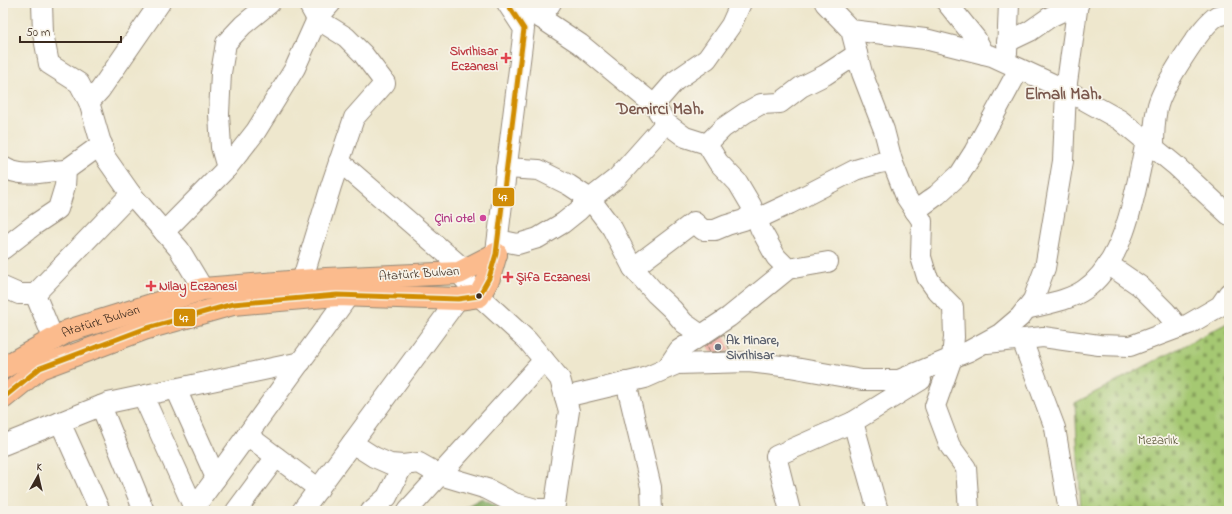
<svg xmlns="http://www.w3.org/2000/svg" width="1232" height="514" viewBox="0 0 1232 514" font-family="'Indie Flower',sans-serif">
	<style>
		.forest { fill: url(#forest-crowns); stroke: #606b41 }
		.cemetery { fill: url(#cemetery-stones); stroke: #707948 }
		.building { fill: #eeada5 }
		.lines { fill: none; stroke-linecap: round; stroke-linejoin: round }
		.minor-casing { stroke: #948876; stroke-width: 22 }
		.major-casing { stroke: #948876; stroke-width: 24 }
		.minor { stroke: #fff; stroke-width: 20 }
		.major { stroke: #fbbb8d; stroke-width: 22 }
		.bus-1-casing { stroke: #f7f3e8; stroke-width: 8 }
		.bus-1 { stroke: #d18d06; stroke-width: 5 }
		.health-dot { fill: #e0444e; stroke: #f7f3e8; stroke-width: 1.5 }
		.hotel-dot { fill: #d1479c; stroke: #f7f3e8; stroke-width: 1.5 }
		.bus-dot { fill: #3b2a1e; stroke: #f7f3e8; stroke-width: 1.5 }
		.worship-dot { fill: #6b7280; stroke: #f7f3e8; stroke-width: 1.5 }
		.labels { text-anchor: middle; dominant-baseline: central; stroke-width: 3.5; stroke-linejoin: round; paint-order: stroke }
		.health-label { font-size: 13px; font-weight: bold; fill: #be3a42; stroke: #f7f3e8; text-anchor: start }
		.hotel-label { font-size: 13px; font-weight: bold; fill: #b23c85; stroke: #f7f3e8; text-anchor: end }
		.street-label { font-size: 13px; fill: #3b2a1e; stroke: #f7f3e8 }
		.worship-label { font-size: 13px; font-weight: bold; fill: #5b616d; stroke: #f7f3e8; text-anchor: start }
		.park-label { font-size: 13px; fill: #565233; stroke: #f7f3e8 }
		.district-label { font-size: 17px; font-weight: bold; fill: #7a584d; stroke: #f7f3e8 }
		.line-badge { stroke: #f7f3e8; stroke-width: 1.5 }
		.badge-label { font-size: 11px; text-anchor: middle; font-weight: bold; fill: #fff }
	</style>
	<defs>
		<pattern id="forest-crowns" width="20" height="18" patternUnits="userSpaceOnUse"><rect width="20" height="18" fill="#84ac64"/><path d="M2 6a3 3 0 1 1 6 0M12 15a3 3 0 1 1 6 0" fill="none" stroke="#6d8c52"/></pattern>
		<pattern id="cemetery-stones" width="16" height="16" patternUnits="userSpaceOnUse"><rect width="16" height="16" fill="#a5c872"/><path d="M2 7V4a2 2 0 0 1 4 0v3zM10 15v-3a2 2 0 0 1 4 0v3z" fill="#88a35d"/></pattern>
	</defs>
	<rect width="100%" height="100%" fill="#f7f3e8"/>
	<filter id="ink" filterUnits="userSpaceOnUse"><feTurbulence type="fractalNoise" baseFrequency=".025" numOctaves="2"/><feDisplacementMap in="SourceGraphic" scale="8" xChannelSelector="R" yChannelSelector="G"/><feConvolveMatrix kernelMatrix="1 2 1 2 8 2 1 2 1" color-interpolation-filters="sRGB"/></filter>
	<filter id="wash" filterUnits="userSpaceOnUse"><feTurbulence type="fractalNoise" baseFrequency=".012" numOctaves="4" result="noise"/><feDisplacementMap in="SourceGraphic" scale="16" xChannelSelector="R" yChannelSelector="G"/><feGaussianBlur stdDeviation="0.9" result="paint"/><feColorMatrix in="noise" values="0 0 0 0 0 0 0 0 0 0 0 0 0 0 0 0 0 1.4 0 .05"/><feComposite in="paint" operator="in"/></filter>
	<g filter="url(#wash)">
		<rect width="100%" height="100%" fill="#eee7cd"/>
		<!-- forest -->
		<path class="forest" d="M482,498L506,511H457Z"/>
		<!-- cemetery -->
		<path class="cemetery" d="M1229,322V511H1081L1075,403Z"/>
		<g id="blocks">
			<!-- building -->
			<path class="building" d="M724,334L730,351L710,352L707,345Z"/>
		</g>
	</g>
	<g filter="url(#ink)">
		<use href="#blocks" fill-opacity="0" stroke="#948876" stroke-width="1"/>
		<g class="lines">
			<!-- minor casing -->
			<g class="minor-casing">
				<g id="minor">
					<path d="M42,3L43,33L49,64L79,83L89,102L105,157L131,194L179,249L203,289"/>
					<path d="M825,3L851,30L925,39L992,56L1066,90L1120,120L1175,165L1229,215"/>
					<path d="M947,3L976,39L984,54"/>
					<path d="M541,18L551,3"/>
					<path d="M851,30L862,73L884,130L892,161L906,197L922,221L921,257L927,277L937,291L953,307L954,337L952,358L935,406L950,446L966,468L969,511"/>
					<path d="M1007,42L1030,31L1050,17L1079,3"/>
					<path d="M1007,53L1009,3"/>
					<path d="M89,102L100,90L160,3"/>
					<path d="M654,105L675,81L707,59L731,25L741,3"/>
					<path d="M666,123L685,137L707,144L718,162L738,183L751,205L761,230L776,257L788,269"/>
					<path d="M707,144L723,128L745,113L761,104L780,103L801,87L825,75L857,54"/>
					<path d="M1154,148C1154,133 1154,119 1158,105C1163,87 1201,25 1217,16C1220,15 1225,14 1229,14"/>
					<path d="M339,161L465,270"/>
					<path d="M3,167C23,179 44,171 66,170"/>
					<path d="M227,168L221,147L219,114L221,73L226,43L243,25L270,3"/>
					<path d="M506,168L539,170L569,185L590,199L612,228L633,268L656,294L672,309L684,323L701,335"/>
					<path d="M915,211L937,195L960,174L974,152L1019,69"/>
					<path d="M757,219L789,204L855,170L879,163L892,161"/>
					<path d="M164,232L227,168L256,131L295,68L317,19L331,3"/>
					<path d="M498,240L518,244L538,238L563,223L578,211L590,199L617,178L666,123L654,105L580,44L541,18L509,3"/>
					<path d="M3,249L34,225L58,209L65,186L66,170L102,144"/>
					<path d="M496,252L524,29L507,3"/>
					<path d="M1108,264L1140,286L1166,312L1179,328"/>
					<path d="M633,268L694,222L703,230H715L727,225L744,220L754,212"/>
					<path d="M459,273L479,296L527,340L560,379L569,411L562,455L554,511"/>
					<path d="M302,281L331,186L354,118L385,83L363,54L346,37L317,19L308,3"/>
					<path d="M3,287L19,294H35"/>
					<path d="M1026,309C1045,304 1068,301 1084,290C1126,262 1136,188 1146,141"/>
					<path d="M54,340L35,294L131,194"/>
					<path d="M1022,340L1055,428L1069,511"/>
					<path d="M987,343L1043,337L1099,345L1130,346L1189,324L1220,306L1229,293"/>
					<path d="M667,368L679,350L729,317L788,269L828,262"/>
					<path d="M626,382L651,487L652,511"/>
					<path d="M176,389L216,478"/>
					<path d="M143,396L194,508"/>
					<path d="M565,397L645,378L677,364L749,362L790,367L862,380H899L969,351L1000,334L1020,317L1033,300L1045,268L1063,161L1066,90L1078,3"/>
					<path d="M101,406L144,511"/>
					<path d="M60,422L100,511"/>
					<path d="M853,422L878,511"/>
					<path d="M247,435L319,489"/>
					<path d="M352,443L374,457L390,464L403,465L419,463L440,475L487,489L514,503L536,509H554"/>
					<path d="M3,445L108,403L301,362"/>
					<path d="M408,510L544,360"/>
					<path d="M192,511L349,295L351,282"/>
					<path d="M236,511L276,457"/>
					<path d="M302,511L458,299"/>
					<path d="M371,511L387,497L403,465"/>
					<path d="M790,511L776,456L853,422L921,380"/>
				</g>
			</g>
			<!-- major casing -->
			<g class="major-casing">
				<g id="major">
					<path id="s1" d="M3,368L68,331L203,289L326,279L459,273L496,254"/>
					<path d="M3,398L40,368L144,329L233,304L337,295L458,299L479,296L489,278L496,254"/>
				</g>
			</g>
			<!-- minor -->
			<use href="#minor" class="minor"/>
			<!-- major -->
			<use href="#major" class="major"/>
			<!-- bus-1 casing -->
			<g class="bus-1-casing">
				<path id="bus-1" d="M3,398L40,368L144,329L233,304L337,295L458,299L479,296L489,278L496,254L524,29L507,3"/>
			</g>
			<!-- bus-1 -->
			<use href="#bus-1" class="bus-1"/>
		</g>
	</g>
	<!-- markers -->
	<g class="health-dot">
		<path d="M504 52h4v4h4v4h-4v4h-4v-4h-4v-4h4z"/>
		<path d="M506 271h4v4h4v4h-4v4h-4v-4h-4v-4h4z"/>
		<path d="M149 280h4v4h4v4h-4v4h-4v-4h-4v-4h4z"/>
	</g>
	<circle class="hotel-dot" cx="483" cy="218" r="4"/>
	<circle class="bus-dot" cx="479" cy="296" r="3.5"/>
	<circle class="worship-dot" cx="718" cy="347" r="4"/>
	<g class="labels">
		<!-- health labels -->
		<g class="health-label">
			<text x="498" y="51" text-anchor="end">Sivrihisar<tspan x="498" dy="15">Eczanesi</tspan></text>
			<text x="516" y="277">Şifa Eczanesi</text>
			<text x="159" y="286">Nilay Eczanesi</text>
		</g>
		<!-- hotel labels -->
		<g class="hotel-label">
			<text x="475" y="218">Çini otel</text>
		</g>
		<!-- street labels -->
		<g class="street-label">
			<text transform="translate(419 274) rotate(-4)">Atatürk Bulvarı</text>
			<text stroke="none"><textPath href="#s1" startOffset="109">Atatürk Bulvarı</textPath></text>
		</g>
		<!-- worship labels -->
		<g class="worship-label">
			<text x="726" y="340">Ak Minare,<tspan x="726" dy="15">Sivrihisar</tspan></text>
		</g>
		<!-- park labels -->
		<g class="park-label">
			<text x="1158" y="440">Mezarlık</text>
		</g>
		<!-- district labels -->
		<g class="district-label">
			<text x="1063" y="94">Elmalı Mah.</text>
			<text x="660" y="109">Demirci Mah.</text>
		</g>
	</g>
	<g class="line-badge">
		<rect x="492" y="187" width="23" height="20" rx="4" fill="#d18d06"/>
		<rect x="173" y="308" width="23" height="19" rx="4" fill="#d18d06"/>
	</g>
	<g class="badge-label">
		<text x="503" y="201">47</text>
		<text x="184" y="322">47</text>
	</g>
	<!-- margin -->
	<rect width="1232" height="514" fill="none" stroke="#f7f3e8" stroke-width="16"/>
	<!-- north arrow -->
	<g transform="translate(38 476) rotate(8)" stroke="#f7f3e8" stroke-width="3" paint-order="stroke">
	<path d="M0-3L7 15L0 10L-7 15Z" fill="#3b2a1e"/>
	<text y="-6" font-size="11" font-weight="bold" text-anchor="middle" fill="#3b2a1e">K</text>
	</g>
	<!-- scale -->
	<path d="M20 36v6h101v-6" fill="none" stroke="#3b2a1e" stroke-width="2"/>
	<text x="26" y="36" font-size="12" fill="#3b2a1e" stroke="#f7f3e8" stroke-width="3" paint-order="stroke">50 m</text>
</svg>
